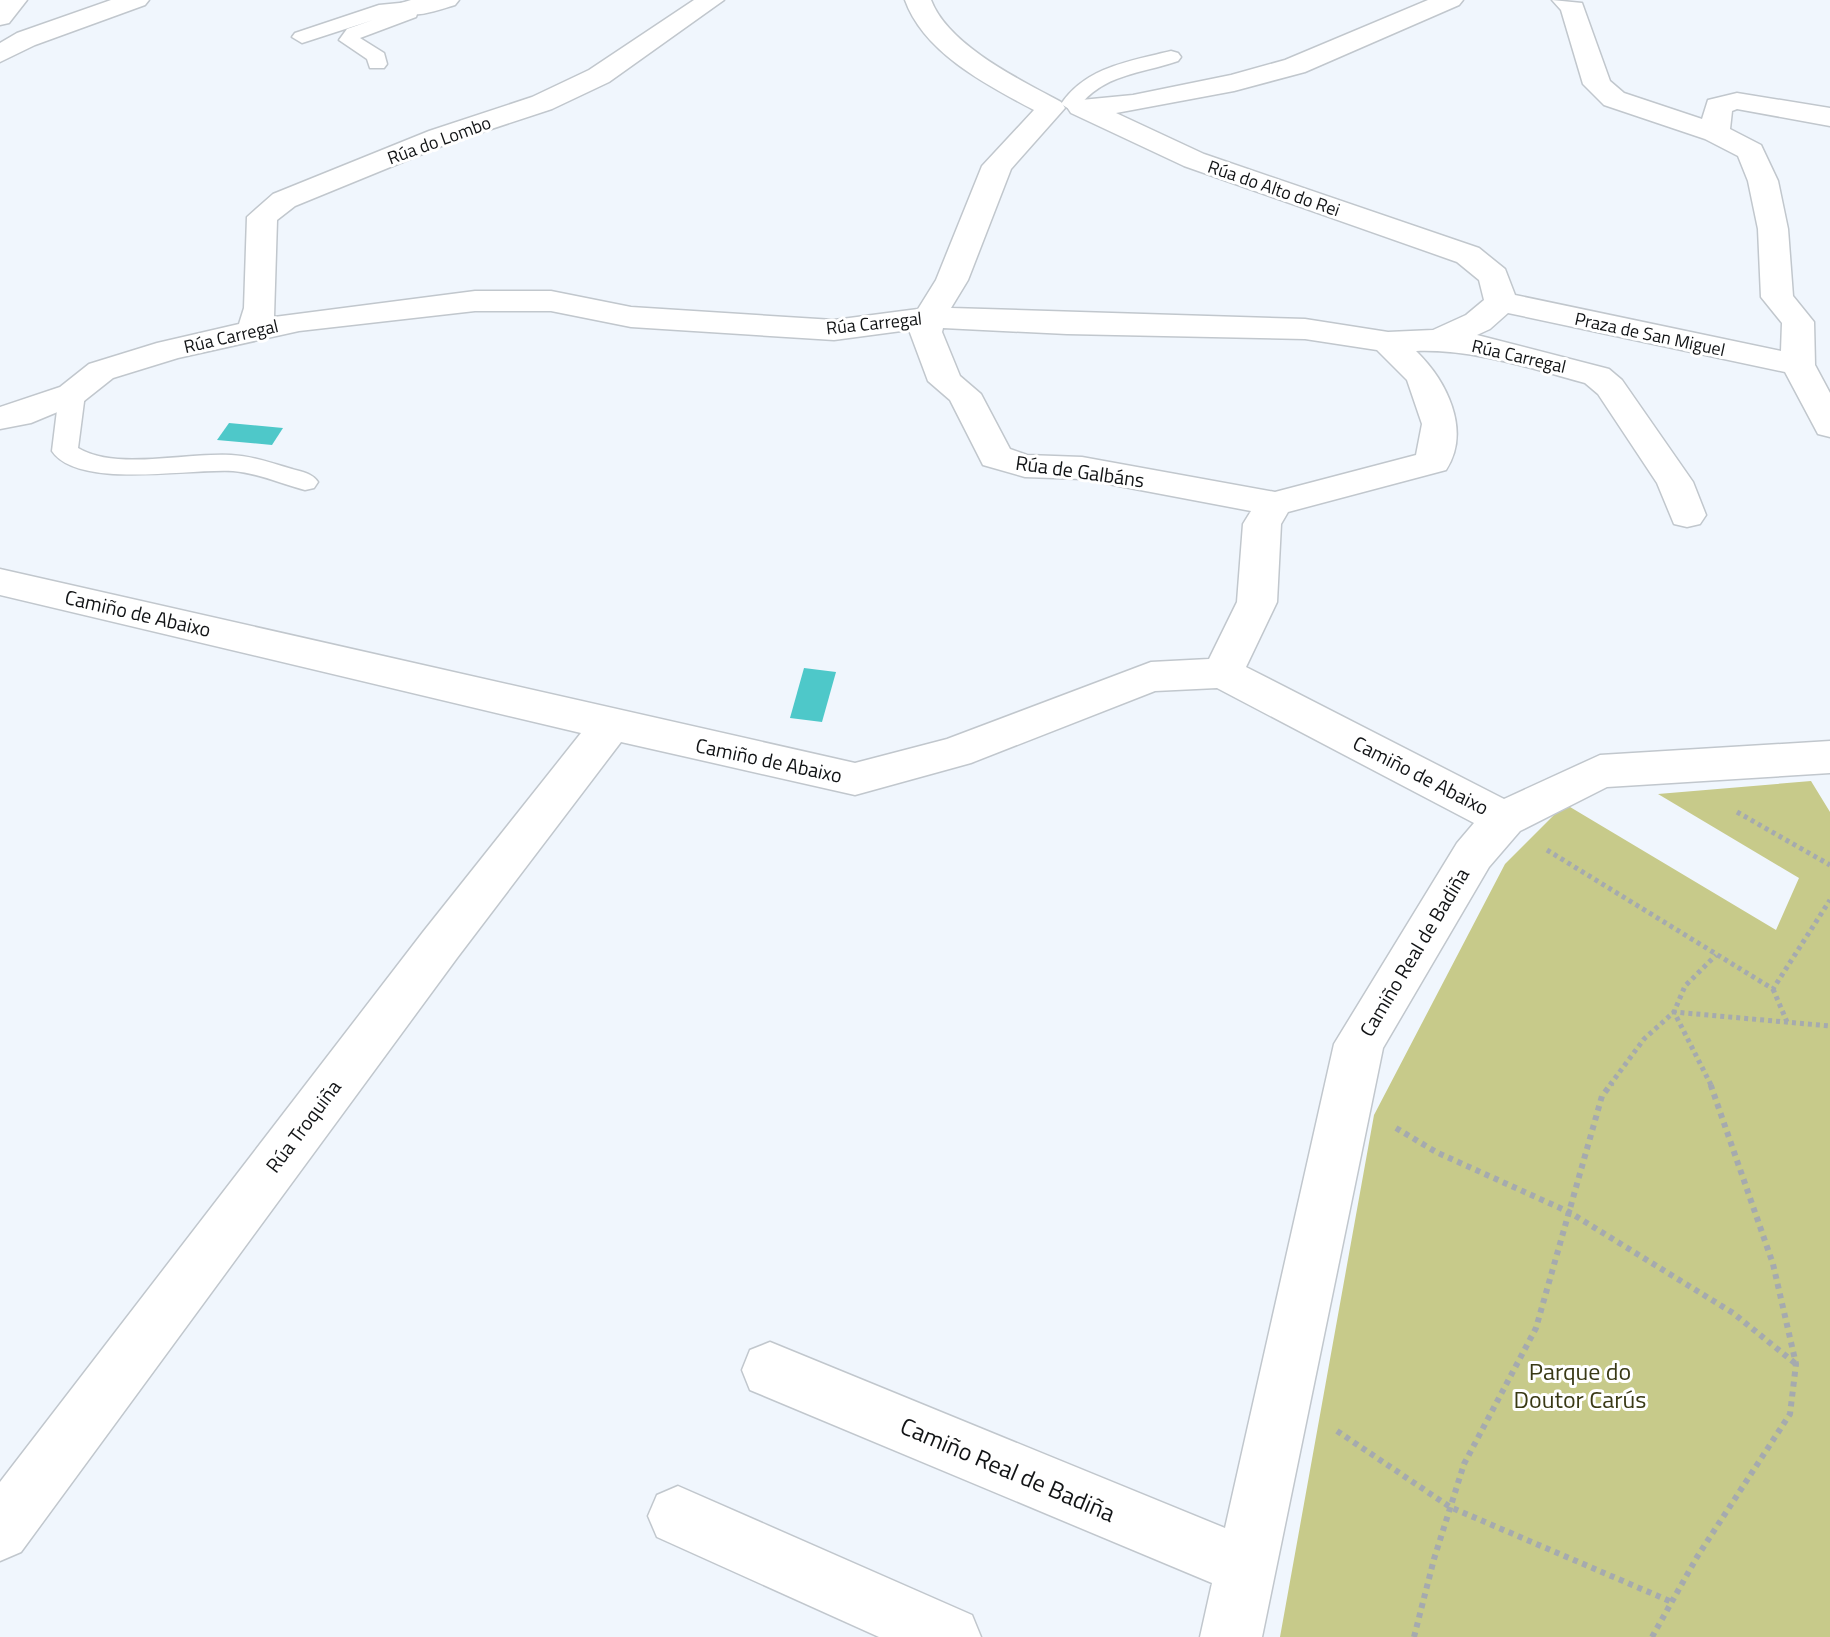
<svg xmlns="http://www.w3.org/2000/svg" width="1830" height="1637" viewBox="0 0 1830 1637" font-family="'Titillium Web',sans-serif">
	<style>
		.green { fill: #c7ca8a }
		.water { fill: #4ec8c9 }
		.lines { fill: none; stroke-linecap: round; stroke-linejoin: round }
		.service-casing { stroke: #c1c7cd; stroke-width: 3 }
		.minor-casing { stroke: #c1c7cd; stroke-width: 3 }
		.path-far1 { stroke: #a5aaaf; stroke-width: 5; stroke-dasharray: 4 4; stroke-linecap: butt }
		.path { stroke: #a5aaaf; stroke-width: 6; stroke-dasharray: 5 5; stroke-linecap: butt }
		.service { fill: #fff; fill-rule: evenodd }
		.minor { fill: #fff; fill-rule: evenodd }
		.labels { text-anchor: middle; dominant-baseline: central; stroke-width: 6; stroke-linejoin: round; paint-order: stroke }
		.far-street-label { font-size: 18px; fill: #121416; stroke: #fff }
		.street-label { font-size: 20px; fill: #121416; stroke: #fff }
		.near-park-label { font-size: 24px; fill: #393915; stroke: #fff }
		.near-street-label { font-size: 24px; fill: #121416; stroke: #fff }
	</style>
	<rect width="100%" height="100%" fill="#f0f6fd"/>
	<!-- green -->
	<path class="green" d="M1811,781L1830,812V1637H1280L1374,1115L1505,864L1565,804L1776,930L1799,878L1658,794Z"/>
	<!-- water -->
	<g class="water">
		<path d="M229,423L283,428L272,445L217,440Z"/>
		<path d="M804,668L836,672L822,722L790,718Z"/>
	</g>
	<g class="lines">
		<!-- service casing -->
		<g class="service-casing">
			<g id="service">
				<path d="M410,2L419,8L416,17L360,38L384,53L387,64L384,68H370L367,59L339,40L347,29L373,20L302,43L292,37L295,33L379,5Z"/>
				<path d="M1171,51L1178,53L1181,57L1178,61C1141,74 1102,74 1078,108L1071,110L1061,104C1086,67 1130,61 1171,51Z"/>
				<path d="M72,386L81,389L85,394L78,448C116,471 187,452 231,455C252,456 272,463 292,469C302,472 312,473 318,482L314,488L305,490C281,484 258,473 233,471C190,468 78,490 52,451L59,394L63,389Z"/>
			</g>
		</g>
		<!-- minor casing -->
		<g class="minor-casing">
			<g id="minor">
				<path d="M0,0H27L9,23L0,25Z"/>
				<path d="M111,0H149L145,5L35,45L0,62V43L17,33Z"/>
				<path d="M411,0H459L455,5C438,10 418,18 401,13L397,8L401,3Z"/>
				<path d="M694,0H724L609,82L552,109L449,143L295,206L277,220L274,317L475,291H551L631,307L834,320L918,309L936,280L982,166L1034,110C987,85 924,53 905,0H931C948,45 1020,80 1061,102L1065,108L1011,169L968,280L951,308L1305,319L1388,332L1433,330L1466,315L1484,300L1479,280L1457,262L1184,166L1071,113L1067,107L1071,101L1133,95L1231,75L1285,60L1428,0H1463L1459,5L1305,72L1234,91L1116,113L1204,154L1479,248L1505,269L1515,295L1781,351L1782,323L1761,297L1758,229L1748,181L1738,156L1705,139L1604,105L1583,84L1561,10L1552,0L1582,3L1610,81L1624,93L1702,119L1708,100L1737,93L1830,108V126L1737,109L1732,111L1730,129L1761,145L1778,181L1788,229L1793,296L1814,322L1815,365L1830,393V437L1818,434L1785,372L1508,313L1490,329L1477,335L1609,369L1622,380L1693,482L1706,515L1700,524L1687,527L1674,524L1657,483L1598,394L1585,383C1530,368 1474,349 1416,351C1446,380 1472,430 1446,470L1288,512L1281,524L1277,602L1246,667L1504,799L1600,755L1830,741V773L1607,787L1520,831L1489,867L1383,1048L1262,1637H1200L1212,1583L750,1390L742,1370L750,1350L770,1342L1225,1528L1334,1044L1457,843L1474,823L1217,688L1155,691L971,763L855,795L621,742L457,958L21,1552L0,1561V1482L423,932L581,733L0,595V569L855,763L947,739L1151,662L1209,659L1237,602L1243,524L1251,511L1082,479L1025,477L983,465L950,400L928,381L909,330L834,340L631,327L551,311H475L299,331L178,358L113,378L84,401L31,423L0,429V407L60,387L89,364L157,343L239,324L244,308L247,217L273,194L429,131L532,97L589,70ZM943,328L1067,334L1305,339L1377,350L1407,380L1422,424L1416,455L1275,492L1082,457L1027,455L1010,449L981,394L960,376L942,332Z"/>
				<path d="M678,1486L972,1615L981,1637H879L657,1537L648,1516L657,1495Z"/>
			</g>
		</g>
		<!-- path-far1 -->
		<g class="path-far1">
			<path d="M1737,812L1830,865"/>
			<path d="M1547,850L1773,989L1830,900"/>
			<path d="M1773,989L1787,1022"/>
			<path d="M1610,1085L1644,1039L1674,1012L1830,1026"/>
			<path d="M1711,1085L1674,1012L1685,986L1716,955"/>
		</g>
		<!-- path -->
		<g class="path">
			<path d="M1396,1128L1436,1152L1569,1212L1733,1313L1796,1364"/>
			<path d="M1337,1431L1450,1507L1672,1602"/>
			<path d="M1414,1637L1434,1559L1464,1464L1536,1328L1602,1096L1612,1083"/>
			<path d="M1652,1637L1697,1557L1790,1414L1796,1364L1773,1264L1710,1083"/>
		</g>
		<!-- service -->
		<use href="#service" class="service"/>
		<!-- minor -->
		<use href="#minor" class="minor"/>
	</g>
	<g class="labels">
		<!-- far-street labels -->
		<g class="far-street-label">
			<text transform="translate(439 140) rotate(-20)">Rúa do Lombo</text>
			<text transform="translate(1274 188) rotate(19)">Rúa do Alto do Rei</text>
			<text transform="translate(874 323) rotate(-6)">Rúa Carregal</text>
			<text transform="translate(1650 334) rotate(12)">Praza de San Miguel</text>
			<text transform="translate(231 336) rotate(-13)">Rúa Carregal</text>
			<text transform="translate(1519 356) rotate(13)">Rúa Carregal</text>
		</g>
		<!-- street labels -->
		<g class="street-label">
			<text transform="translate(1080 471) rotate(8)">Rúa de Galbáns</text>
			<text transform="translate(138 613) rotate(13)">Camiño de Abaixo</text>
			<text transform="translate(769 760) rotate(12)">Camiño de Abaixo</text>
			<text transform="translate(1421 775) rotate(27)">Camiño de Abaixo</text>
			<text transform="translate(1414 952) rotate(-59)">Camiño Real de Badiña</text>
			<text transform="translate(303 1126) rotate(-53)">Rúa Troquiña</text>
		</g>
		<!-- near-park labels -->
		<g class="near-park-label">
			<text x="1580" y="1371">Parque do<tspan x="1580" dy="28">Doutor Carús</tspan></text>
		</g>
		<!-- near-street labels -->
		<g class="near-street-label">
			<text transform="translate(1008 1469) rotate(23)">Camiño Real de Badiña</text>
		</g>
	</g>
</svg>
